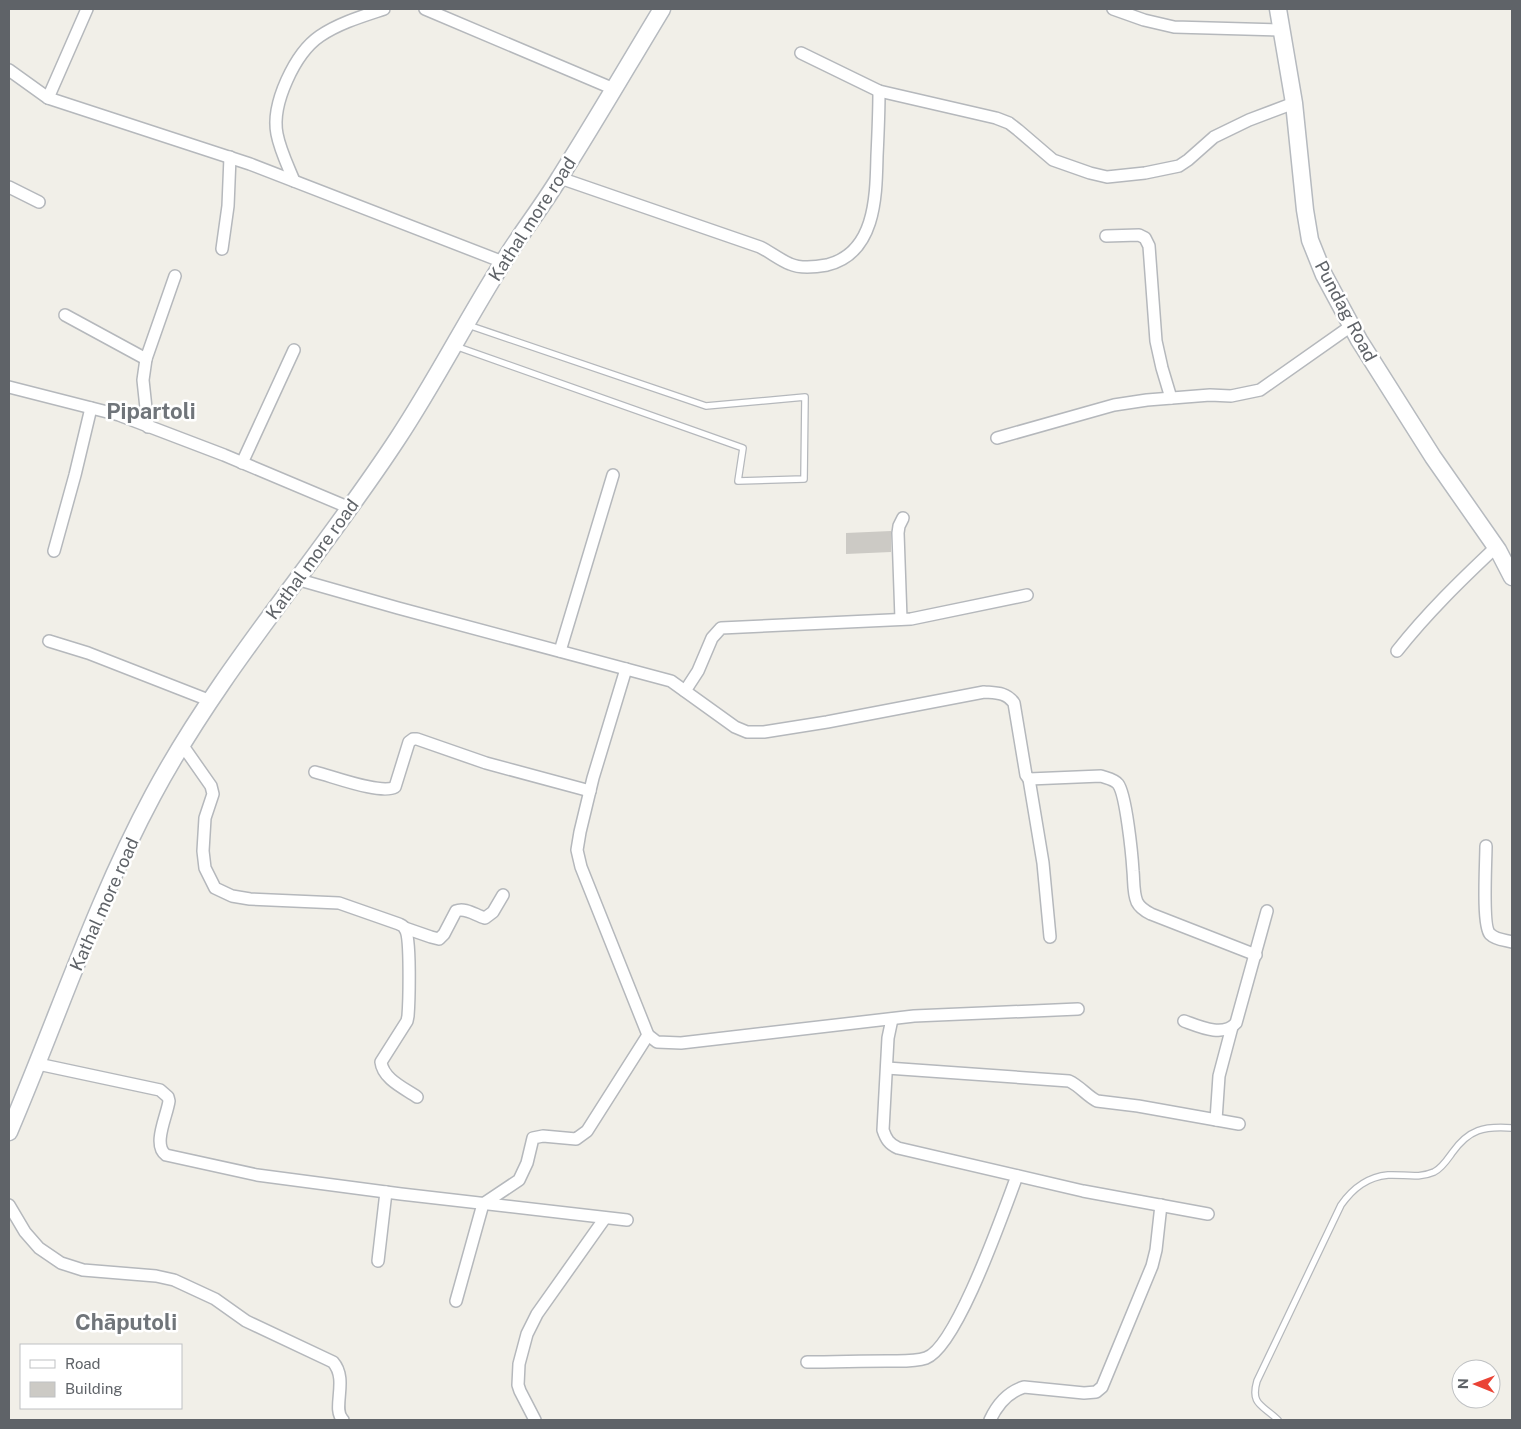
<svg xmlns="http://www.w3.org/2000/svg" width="1521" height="1429" viewBox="0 0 1521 1429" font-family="'Public Sans',sans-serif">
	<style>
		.building { fill: #cccac5 }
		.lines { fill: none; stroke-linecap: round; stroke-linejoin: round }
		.lane-casing { stroke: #b5b8bc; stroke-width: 8 }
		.street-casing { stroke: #b5b8bc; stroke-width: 14 }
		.secondary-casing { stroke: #b6babf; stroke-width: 19 }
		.lane { stroke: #fff; stroke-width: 5.5 }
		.street { stroke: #fff; stroke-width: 11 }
		.secondary { stroke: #fff; stroke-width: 16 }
		.labels { text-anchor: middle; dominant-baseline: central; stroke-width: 5; stroke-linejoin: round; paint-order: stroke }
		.street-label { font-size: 18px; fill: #5f6368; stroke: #fff }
		.district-label { font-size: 22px; font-weight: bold; fill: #70757a; stroke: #fff }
	</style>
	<rect width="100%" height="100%" fill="#f1efe8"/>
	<!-- building -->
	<path class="building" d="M891,531V552L846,554V533Z"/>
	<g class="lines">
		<!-- lane casing -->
		<g class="lane-casing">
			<g id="lane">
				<path d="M455,346L743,448L738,481L804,479L805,397L706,406L468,325"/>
				<path d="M1278,1420C1263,1405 1250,1405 1257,1381L1341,1205C1353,1188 1367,1177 1388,1175C1404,1174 1418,1179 1434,1172C1442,1168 1447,1160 1452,1153C1469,1129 1484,1126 1512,1128"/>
			</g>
		</g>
		<!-- street casing -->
		<g class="street-casing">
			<g id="street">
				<path d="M425,9L614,89"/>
				<path d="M1113,9L1144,20L1174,27L1282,30"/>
				<path d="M801,53L879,91L996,118L1009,123L1018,130L1053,160L1090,173L1107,177L1145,173L1179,166L1188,160L1214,137L1249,120L1294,103"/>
				<path d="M9,70L48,98L87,9"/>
				<path d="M48,98L250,164L503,262"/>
				<path d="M560,178L760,247C770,252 780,260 790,264C801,269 816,267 827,265C876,253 876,196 877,156C878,135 879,113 879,91"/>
				<path d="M294,181C288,166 280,150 277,134C271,104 295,53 320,36C339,23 363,16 384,9"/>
				<path d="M9,187L39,202"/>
				<path d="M1106,236L1139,235L1145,238L1149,246L1156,341L1162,368L1171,398"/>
				<path d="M222,249L228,206L230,157"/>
				<path d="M65,315L146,359"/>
				<path d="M9,387L119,415L224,455L350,508"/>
				<path d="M148,427L143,380L146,359L175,276"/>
				<path d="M997,438L1114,405L1147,400L1210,395L1231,396L1260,390L1351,326"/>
				<path d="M242,463L294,350"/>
				<path d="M54,551L75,475L91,408"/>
				<path d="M296,579L398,608L671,681L735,727L747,732H764L827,722L984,692C996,693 1006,692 1014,703L1026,775L1029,779L1101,776C1106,778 1114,779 1118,784C1126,794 1132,855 1133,871C1134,880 1133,893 1137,902C1140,908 1145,911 1151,914L1256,955"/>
				<path d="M901,619L898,533L899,526L903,518"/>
				<path d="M49,641L88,653L211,701"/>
				<path d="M560,651L613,475"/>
				<path d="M1397,651C1427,613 1461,580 1496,547"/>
				<path d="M626,669L593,778L580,832L577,850L581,867L648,1035L657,1042L681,1043L914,1016L1078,1009"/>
				<path d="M685,691L698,671L712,638L721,628L911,619L1027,595"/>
				<path d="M183,746L211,786L213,794L205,818L203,851L205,868L215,888L232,896L250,899L339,903L399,924C401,925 404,926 405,929C411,937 409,1003 408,1016L407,1021L381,1062C383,1079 404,1088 417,1097"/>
				<path d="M315,772C332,776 381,795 395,787L409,742L413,739H417L486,763L590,791"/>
				<path d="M1029,779L1043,863L1050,937"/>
				<path d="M1486,846C1486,861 1482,926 1490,934C1496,940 1505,940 1512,942"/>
				<path d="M405,928L431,937L439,939L444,934L456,911C465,907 475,915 485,918L493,912L503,895"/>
				<path d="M892,1019L888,1038L883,1130C886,1139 889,1144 898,1148L1083,1191L1208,1214"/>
				<path d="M1184,1021C1198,1026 1223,1038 1236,1023L1267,911"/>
				<path d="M38,1064L160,1090L168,1097L169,1101C167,1116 152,1145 166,1155L257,1175L401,1194L627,1220"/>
				<path d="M887,1068L1069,1081C1080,1086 1087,1096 1097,1101L1138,1106L1239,1124"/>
				<path d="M1216,1120L1219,1076L1232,1027"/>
				<path d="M9,1205L25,1232L39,1248L61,1263L83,1270L156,1276L174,1280L215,1299L246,1321L333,1362C349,1380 331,1409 343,1420"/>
				<path d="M378,1261L386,1192"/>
				<path d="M456,1301L483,1204L519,1180L527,1163L533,1138L543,1136L576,1139L587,1131L648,1035"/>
				<path d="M807,1362C834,1362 861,1361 887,1361C899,1361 914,1362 926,1358C957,1347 1004,1210 1017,1176"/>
				<path d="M535,1420L520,1391L518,1385L519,1364L527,1334L537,1314L605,1218"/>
				<path d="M990,1420C997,1405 1008,1392 1024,1387L1084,1393L1096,1392L1102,1387L1152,1266L1156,1250L1161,1205"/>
			</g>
		</g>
		<!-- secondary casing -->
		<g class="secondary-casing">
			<g id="secondary">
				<path d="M1278,9L1294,103L1305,210L1310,240L1324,275L1359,340L1433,457L1498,550L1512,577"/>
				<path d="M9,1132C57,1020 95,903 153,795C221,668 319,559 398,438C435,382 466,321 502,264C520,234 542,207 560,177C595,122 628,65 662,9"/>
			</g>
		</g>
		<!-- lane -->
		<use href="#lane" class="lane"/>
		<!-- street -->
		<use href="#street" class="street"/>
		<!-- secondary -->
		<use href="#secondary" class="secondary"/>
	</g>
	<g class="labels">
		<!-- street labels -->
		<g class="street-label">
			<text transform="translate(532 219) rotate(-57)">Kathal more road</text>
			<text transform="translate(1346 311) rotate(62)">Pundag Road</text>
			<text transform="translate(312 559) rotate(-54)">Kathal more road</text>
			<text transform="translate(104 904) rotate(-66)">Kathal more road</text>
		</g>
		<!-- district labels -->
		<g class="district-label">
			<text x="151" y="411">Pipartoli</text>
			<text x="126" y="1322">Chāputoli</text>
		</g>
	</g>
	<!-- border -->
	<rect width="1521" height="1429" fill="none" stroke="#5f6368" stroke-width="20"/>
	<!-- legend -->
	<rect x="20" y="1344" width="162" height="65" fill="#ffffff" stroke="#bfc1c3"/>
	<rect x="30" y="1360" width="25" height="8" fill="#ffffff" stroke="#bfc1c3"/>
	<text x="65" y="1369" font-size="15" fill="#5f6368">Road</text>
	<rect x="30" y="1382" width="25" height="15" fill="#cccac5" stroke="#bfc1c3"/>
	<text x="65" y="1394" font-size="15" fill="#5f6368">Building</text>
	<!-- north arrow -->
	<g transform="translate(1476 1384) rotate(271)"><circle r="24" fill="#ffffff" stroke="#bfc1c3"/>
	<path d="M0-4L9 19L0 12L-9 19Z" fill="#ea4335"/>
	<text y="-8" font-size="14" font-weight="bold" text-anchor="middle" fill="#5f6368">N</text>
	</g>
</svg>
